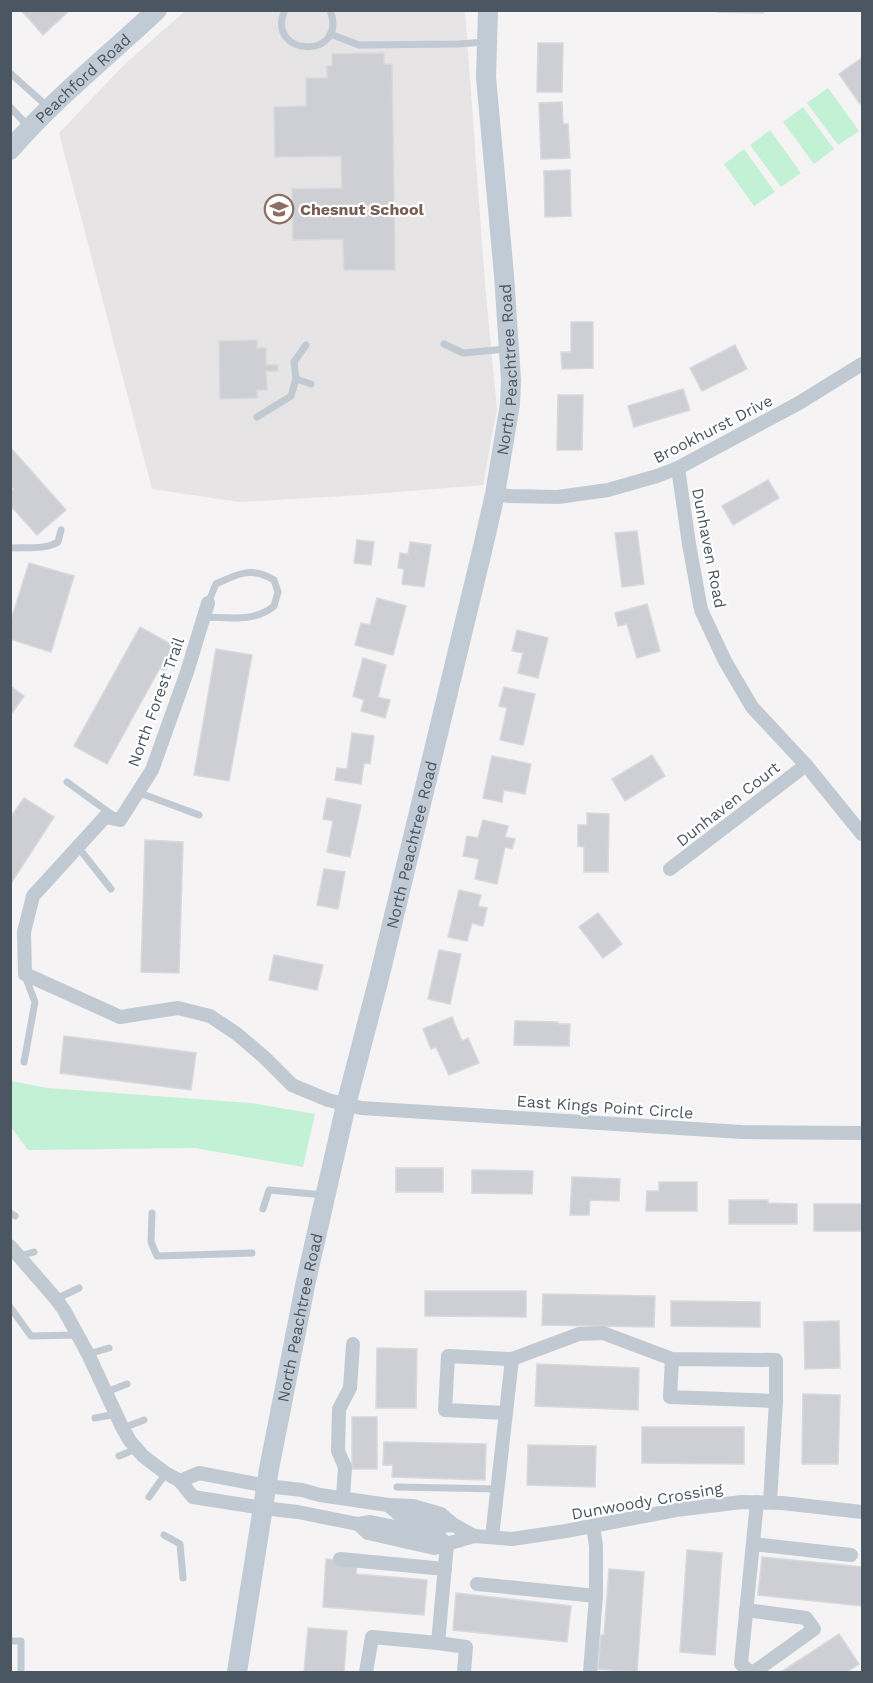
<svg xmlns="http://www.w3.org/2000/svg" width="873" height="1683" viewBox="0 0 873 1683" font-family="'Work Sans',sans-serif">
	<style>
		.education { fill: #e6e4e5 }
		.green { fill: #c3f1d5 }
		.building { fill: #cdcfd5; stroke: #d7d9de; stroke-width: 1.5 }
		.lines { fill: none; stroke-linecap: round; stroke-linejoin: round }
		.lane { stroke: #c1cad2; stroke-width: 7 }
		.street { stroke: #c1cad2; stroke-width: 14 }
		.secondary { stroke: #c1cbd6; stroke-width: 20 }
		.labels { text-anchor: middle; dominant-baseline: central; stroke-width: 4.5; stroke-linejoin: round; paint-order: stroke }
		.street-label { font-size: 16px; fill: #4a5661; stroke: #fff }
		.education-label { font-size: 16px; font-weight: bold; fill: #785e54; stroke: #fff; text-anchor: start }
	</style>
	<rect width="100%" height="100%" fill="#f5f3f3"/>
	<!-- education -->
	<path class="education" d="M185,11H465L485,284L497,409L483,485L361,495L239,502L152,489L59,133L124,65Z"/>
	<!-- green -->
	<g class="green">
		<path d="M828,88L859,131L838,145L807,103Z"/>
		<path d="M803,107L834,149L814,164L783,122Z"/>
		<path d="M770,130L801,173L781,187L750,145Z"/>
		<path d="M744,149L775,192L754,206L724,164Z"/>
		<path d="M11,1081L47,1088L251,1103L315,1114L303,1167L195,1148L28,1150L11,1127Z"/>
	</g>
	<!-- building -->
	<g class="building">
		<path d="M21,10H70L43,35Z"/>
		<path d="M718,10H763V13L718,12Z"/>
		<path d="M538,43H563L562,92H537Z"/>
		<path d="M384,53V64H392L395,270H344L343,239L293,240L292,189L342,188L341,156L275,157L274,107L306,106V78H327V66H332V54Z"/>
		<path d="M862,58V102L860,104L839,74Z"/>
		<path d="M562,102L563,124H568L570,158L541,159L539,103Z"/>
		<path d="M570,170L571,216L545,217L544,171Z"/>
		<path d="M571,322H593V368L562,369L561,352H571Z"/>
		<path d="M257,340V348H266V365H278V371H266L267,390H257V398L220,399L219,341Z"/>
		<path d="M735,345L747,369L702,391L690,368Z"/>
		<path d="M683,389L690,410L634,427L628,406Z"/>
		<path d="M558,395H583L582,450H557Z"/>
		<path d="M10,447L66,510L37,535L10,505V492L14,489L10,486Z"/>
		<path d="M768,480L779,498L733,525L722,506Z"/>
		<path d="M637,531L644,584L622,587L615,533Z"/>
		<path d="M357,540L374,542L371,565L354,563Z"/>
		<path d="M410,542L431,545L424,587L402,584L404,569L398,568L400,553L408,554Z"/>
		<path d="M29,563L74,576L51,652L10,639V623Z"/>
		<path d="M377,598L406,606L393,655L355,645L361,623L370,625Z"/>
		<path d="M647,604L660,651L637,658L627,624L618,626L615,613Z"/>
		<path d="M140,627L178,648L165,671L160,668L107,764L74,746Z"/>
		<path d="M517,630L548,638L538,678L518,673L523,653L512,651Z"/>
		<path d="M216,649L252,655L229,781L194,775Z"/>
		<path d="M363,658L386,665L378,697L390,700L385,718L361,711L364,700L353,696Z"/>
		<path d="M10,686L24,696L10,716Z"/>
		<path d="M504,687L535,694L523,745L500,740L507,708L499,706Z"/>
		<path d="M352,733L374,736L370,764L364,763L361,784L335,780L337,768L347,769Z"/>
		<path d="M652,755L665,776L625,801L612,779Z"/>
		<path d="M492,756L531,764L525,794L504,790L502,802L483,798Z"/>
		<path d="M24,798L54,817L10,885V818Z"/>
		<path d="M327,798L361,805L350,857L327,852L333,821L323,819Z"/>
		<path d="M587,813L609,814L608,872H584V847L578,846V825H587Z"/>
		<path d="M483,820L508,826L505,837L515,839L512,849L505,847L497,884L475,879L479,859L463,856L467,836L478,838Z"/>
		<path d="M145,840L183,842L179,973L141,972Z"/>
		<path d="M324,869L345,872L338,909L317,905Z"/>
		<path d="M459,890L481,895L478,906L487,908L483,926L472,923L467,941L448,937Z"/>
		<path d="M598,913L622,944L603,958L579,927Z"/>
		<path d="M439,950L461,954L450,1004L428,999Z"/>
		<path d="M274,955L323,965L317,990L269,980Z"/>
		<path d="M452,1017L462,1041L468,1038L479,1063L449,1075L436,1047L431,1049L423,1029Z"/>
		<path d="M515,1021L558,1022V1024H570L569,1046L514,1045Z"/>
		<path d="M64,1036L196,1053L191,1090L60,1073Z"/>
		<rect x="396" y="1168" width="47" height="24"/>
		<path d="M472,1170L533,1171L532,1194L472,1193Z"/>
		<path d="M572,1177L620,1179L619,1201L590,1200L589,1215H570Z"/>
		<path d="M659,1182H697V1211H646L647,1191H659Z"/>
		<path d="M729,1200H768V1203L797,1204V1224H729Z"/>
		<rect x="814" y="1204" width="48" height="27"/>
		<path d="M425,1291H526V1317L425,1316Z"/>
		<path d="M543,1294L655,1296L654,1327L542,1325Z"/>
		<path d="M671,1301L760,1302V1327L671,1326Z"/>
		<path d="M839,1321L840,1368L805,1369L804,1322Z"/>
		<path d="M377,1348L417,1349L416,1408H376Z"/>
		<path d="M537,1364L639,1368L638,1410L535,1406Z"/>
		<path d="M803,1394L840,1395L838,1464H802Z"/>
		<rect x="352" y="1417" width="25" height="52"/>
		<path d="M642,1427H744V1464L642,1463Z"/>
		<path d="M384,1442L486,1444L485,1480L392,1477L393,1465H383Z"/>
		<path d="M528,1445L596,1446L595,1487L527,1485Z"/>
		<path d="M687,1550L722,1553L715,1655L680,1652Z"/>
		<path d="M762,1557L862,1567V1606L758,1595Z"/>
		<path d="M326,1559L357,1562L356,1574L427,1580L424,1615L323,1607Z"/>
		<path d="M609,1569L644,1572L637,1672L598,1669L601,1635H604Z"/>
		<path d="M456,1593L571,1606L567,1642L453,1630Z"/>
		<path d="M308,1628L347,1631L344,1672H304Z"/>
		<path d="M839,1634L859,1664L847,1672H781Z"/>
	</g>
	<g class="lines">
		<!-- lane -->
		<g class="lane">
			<path d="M285,10C264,57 349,61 330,10"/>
			<path d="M330,34L359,45L459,44L485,42"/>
			<path d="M10,73L48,107"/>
			<path d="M10,107L29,127"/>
			<path d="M444,344L463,353L506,349"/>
			<path d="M306,345L294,362L296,379L311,384"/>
			<path d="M257,417L291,396L296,379"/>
			<path d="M10,548C25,547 45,550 58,542L61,530"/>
			<path d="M203,617C227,617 254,623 274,606L278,592L274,580C252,566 237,574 216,584L208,603"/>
			<path d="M67,782L114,816"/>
			<path d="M137,792L199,815"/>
			<path d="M78,847L111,889"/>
			<path d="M24,1062L35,1002L25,976"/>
			<path d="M263,1209L269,1190L324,1195"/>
			<path d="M10,1213L15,1216"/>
			<path d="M152,1213L151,1242L157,1256L252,1253"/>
			<path d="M20,1256L34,1252"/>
			<path d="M56,1299L79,1288"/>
			<path d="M10,1307L31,1336L77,1335"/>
			<path d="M88,1354L109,1348"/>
			<path d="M106,1392L127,1384"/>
			<path d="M95,1418L116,1414"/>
			<path d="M123,1428L144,1420"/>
			<path d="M119,1456L136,1449"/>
			<path d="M397,1487L498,1489"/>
			<path d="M149,1497L166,1473"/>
			<path d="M164,1535L180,1544L183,1578"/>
			<path d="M10,1641H21V1672"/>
		</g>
		<!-- street -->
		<g class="street">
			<path d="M678,468L689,544L701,610L725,661L752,707L806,765L862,834"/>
			<path d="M495,494L510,496L558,497L608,490L657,476L678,468L799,403L862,364"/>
			<path d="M208,603L187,672L152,770L120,820L105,817L33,896L24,932L25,974L120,1017L178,1008L210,1016L237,1034L264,1057L292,1085L328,1100L361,1108L742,1132L862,1133"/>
			<path d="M670,869L806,765"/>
			<path d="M10,1246L56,1299L64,1310L88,1354L122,1427L130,1441L143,1456L164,1472L180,1481L193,1497L263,1508L298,1512L358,1524L370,1522L437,1535L447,1544L474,1536L512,1539L566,1531L676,1510L742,1502L782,1503L862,1512"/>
			<path d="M506,1413L445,1410L448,1356L512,1359"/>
			<path d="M180,1481L199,1473L267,1486L302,1490L320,1495L388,1505L413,1506L441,1514L454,1525L474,1536"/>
			<path d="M343,1498L345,1467L338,1451L339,1409L350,1388L353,1344"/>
			<path d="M770,1502L776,1401"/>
			<path d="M388,1505L402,1517L442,1526L454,1525"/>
			<path d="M358,1524L368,1533L434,1548L447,1544L438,1643"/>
			<path d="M593,1526L596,1546V1596"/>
			<path d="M492,1537L512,1359L579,1334L603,1333L672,1359L776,1360V1401L670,1397L672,1359"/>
			<path d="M753,1544L851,1555"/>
			<path d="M340,1559L445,1569"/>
			<path d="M477,1584L596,1596L590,1672"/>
			<path d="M746,1610L806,1618L814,1629L754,1672"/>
			<path d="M366,1672L372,1637L438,1643L466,1647L464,1672"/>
			<path d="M750,1672L741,1664L757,1502"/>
		</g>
		<!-- secondary -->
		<g class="secondary">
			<path id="s1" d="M10,150C54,99 108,56 157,10"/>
			<path id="s2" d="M237,1672L269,1469L306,1281L346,1105L379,978L483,547L495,494L510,404L511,380L504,275L486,77L488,10"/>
		</g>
	</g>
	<!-- icons -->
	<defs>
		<g id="school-ring" transform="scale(1.5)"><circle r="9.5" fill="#fff" stroke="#8d6e63" stroke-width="1.5"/><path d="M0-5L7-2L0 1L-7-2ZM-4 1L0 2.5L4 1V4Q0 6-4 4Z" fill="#8d6e63"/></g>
	</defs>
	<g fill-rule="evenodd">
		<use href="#school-ring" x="279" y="209"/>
	</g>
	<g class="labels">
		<!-- street labels -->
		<g class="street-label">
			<text stroke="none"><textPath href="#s1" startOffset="102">Peachford Road</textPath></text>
			<text stroke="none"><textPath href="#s2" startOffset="1332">North Peachtree Road</textPath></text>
			<text transform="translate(713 429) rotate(-27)">Brookhurst Drive</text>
			<text transform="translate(709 548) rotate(79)">Dunhaven Road</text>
			<text transform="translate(156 702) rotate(-70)">North Forest Trail</text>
			<text transform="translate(728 804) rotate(-38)">Dunhaven Court</text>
			<text stroke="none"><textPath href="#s2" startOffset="846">North Peachtree Road</textPath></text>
			<text transform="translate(605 1107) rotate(4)">East Kings Point Circle</text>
			<text stroke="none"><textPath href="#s2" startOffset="360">North Peachtree Road</textPath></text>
			<text transform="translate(647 1501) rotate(-10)">Dunwoody Crossing</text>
		</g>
		<!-- education labels -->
		<g class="education-label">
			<text x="300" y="209">Chesnut School</text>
		</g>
	</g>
	<!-- border -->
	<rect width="873" height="1683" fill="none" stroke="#4a5661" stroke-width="24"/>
</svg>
